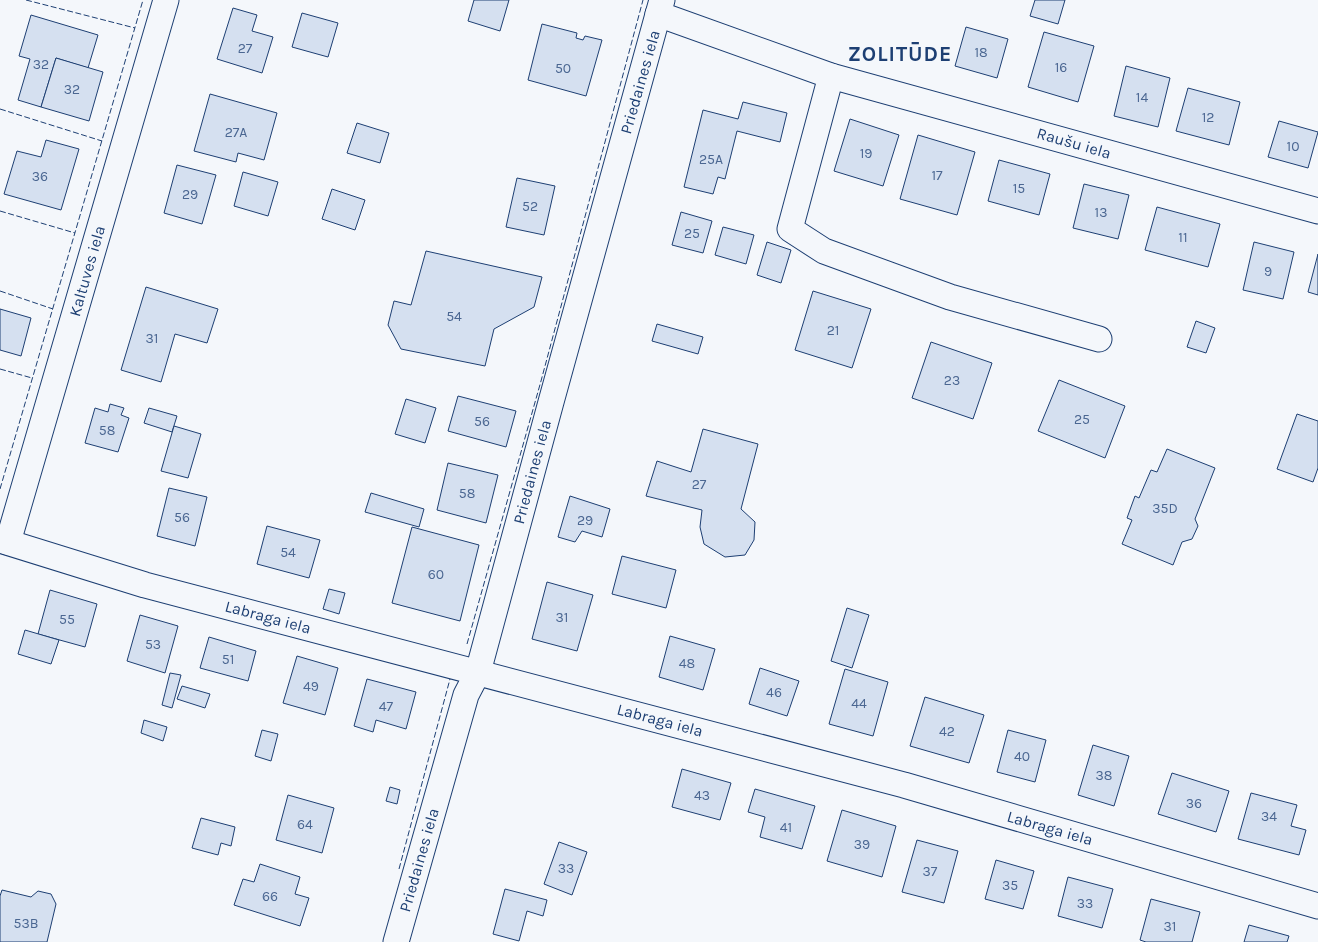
<svg xmlns="http://www.w3.org/2000/svg" width="1318" height="942" viewBox="0 0 1318 942" font-family="Karla,sans-serif">
	<style>
		.building { fill: #d5e0f0; stroke: #1d3f73 }
		.lines { fill: none; stroke-linecap: round; stroke-linejoin: round }
		.minor-casing { stroke: #1d3f73; stroke-width: 27 }
		.minor { stroke: #f4f7fb; stroke-width: 25 }
		.fence { stroke: #1d3f73; stroke-width: 1; stroke-dasharray: 6 2.5; stroke-linecap: butt }
		.labels { text-anchor: middle; dominant-baseline: central; stroke-width: 4; stroke-linejoin: round; paint-order: stroke }
		.number-label { font-size: 14px; fill: #4b6792 }
		.street-label { font-size: 16px; fill: #1d3f73; stroke: #f4f7fb }
		.district-label { font-size: 21px; font-weight: bold; letter-spacing: 1px; fill: #1d3f73; stroke: #f4f7fb }
	</style>
	<rect width="100%" height="100%" fill="#f4f7fb"/>
	<!-- building -->
	<g class="building">
		<path d="M474,0H509L500,31L468,21Z"/>
		<path d="M1035,0H1065L1058,24L1030,16Z"/>
		<path d="M233,8L257,15L252,31L273,37L262,73L217,59Z"/>
		<path d="M302,13L338,23L328,57L292,47Z"/>
		<path d="M31,15L98,35L88,68L56,58L41,107L18,100L30,59L19,56Z"/>
		<path d="M542,24L577,33L576,38L583,40L585,36L602,40L586,96L528,80Z"/>
		<path d="M966,27L1008,39L997,78L955,66Z"/>
		<path d="M1044,32L1094,46L1078,102L1028,87Z"/>
		<path d="M56,58L103,72L89,121L41,107Z"/>
		<path d="M1126,66L1170,78L1158,127L1114,116Z"/>
		<path d="M1188,88L1240,102L1229,145L1176,131Z"/>
		<path d="M210,94L277,113L264,160L238,153L236,162L194,151Z"/>
		<path d="M743,102L787,113L780,142L737,131L725,179L718,177L713,194L684,187L703,110L738,119Z"/>
		<path d="M850,119L899,135L883,186L834,171Z"/>
		<path d="M1279,121L1318,132L1308,168L1268,157Z"/>
		<path d="M357,123L389,133L380,163L347,153Z"/>
		<path d="M918,135L975,152L957,215L900,199Z"/>
		<path d="M46,140L79,149L61,210L4,194L17,151L41,157Z"/>
		<path d="M999,160L1050,174L1039,215L988,201Z"/>
		<path d="M177,165L216,175L202,224L164,213Z"/>
		<path d="M243,172L278,182L268,216L234,206Z"/>
		<path d="M517,178L555,186L544,235L506,227Z"/>
		<path d="M1084,184L1129,195L1118,239L1073,228Z"/>
		<path d="M332,189L365,200L355,230L322,219Z"/>
		<path d="M1157,207L1220,224L1208,267L1145,250Z"/>
		<path d="M681,212L712,221L703,253L672,245Z"/>
		<path d="M723,227L754,235L746,264L715,255Z"/>
		<path d="M767,242L791,250L781,283L757,275Z"/>
		<path d="M1254,242L1294,252L1283,299L1243,290Z"/>
		<path d="M426,251L542,277L534,307L494,329L485,366L401,349L388,325L394,301L411,305Z"/>
		<path d="M1318,254V295L1308,292Z"/>
		<path d="M146,287L218,309L207,343L175,334L161,382L121,370Z"/>
		<path d="M813,291L871,309L852,368L795,350Z"/>
		<path d="M0,309L31,318L21,356L0,350Z"/>
		<path d="M1196,321L1215,328L1206,353L1187,347Z"/>
		<path d="M657,324L703,337L698,354L652,341Z"/>
		<path d="M931,342L992,363L973,419L912,398Z"/>
		<path d="M1059,380L1125,406L1105,458L1038,431Z"/>
		<path d="M458,396L516,411L506,447L448,431Z"/>
		<path d="M406,399L436,408L425,443L395,434Z"/>
		<path d="M110,404L124,408L121,415L129,418L118,452L85,443L95,408L108,412Z"/>
		<path d="M149,408L177,416L172,432L144,423Z"/>
		<path d="M1297,414L1318,421V468L1313,482L1277,469Z"/>
		<path d="M174,426L201,434L188,478L161,471Z"/>
		<path d="M703,429L758,444L741,509L755,522L754,540L745,555L725,557L704,544L700,527L702,510L646,496L657,461L691,472Z"/>
		<path d="M1167,449L1215,468L1195,519L1198,526L1192,539L1182,542L1173,565L1122,544L1132,520L1127,518L1135,496L1139,498L1151,470L1157,472Z"/>
		<path d="M448,463L498,475L486,523L437,510Z"/>
		<path d="M169,488L207,497L195,546L157,536Z"/>
		<path d="M371,493L424,509L419,527L365,512Z"/>
		<path d="M570,496L610,509L602,537L582,531L575,542L558,537Z"/>
		<path d="M267,526L320,540L309,578L257,564Z"/>
		<path d="M412,527L479,545L460,621L392,603Z"/>
		<path d="M622,556L676,570L666,608L612,594Z"/>
		<path d="M547,582L593,595L577,651L532,639Z"/>
		<path d="M329,589L345,593L339,614L323,609Z"/>
		<path d="M50,590L97,604L85,647L38,634Z"/>
		<path d="M847,608L869,615L852,668L831,661Z"/>
		<path d="M140,615L178,626L165,673L127,661Z"/>
		<path d="M25,630L59,640L51,664L18,654Z"/>
		<path d="M670,636L715,649L703,690L659,677Z"/>
		<path d="M209,637L256,651L248,681L200,668Z"/>
		<path d="M297,656L338,668L325,715L283,703Z"/>
		<path d="M760,668L799,681L787,716L749,704Z"/>
		<path d="M845,669L888,682L873,736L829,724Z"/>
		<path d="M170,673L181,675L172,708L162,705Z"/>
		<path d="M367,679L416,692L406,729L376,720L373,732L354,726Z"/>
		<path d="M182,686L210,694L205,708L177,699Z"/>
		<path d="M925,697L984,715L969,763L910,746Z"/>
		<path d="M144,720L167,727L163,741L141,733Z"/>
		<path d="M262,730L278,734L271,761L255,756Z"/>
		<path d="M1008,730L1046,740L1035,782L997,772Z"/>
		<path d="M1093,745L1129,756L1114,806L1078,795Z"/>
		<path d="M682,769L731,783L720,820L672,807Z"/>
		<path d="M1172,773L1229,791L1216,832L1158,814Z"/>
		<path d="M390,787L400,790L397,804L386,801Z"/>
		<path d="M755,789L815,806L802,849L760,837L765,817L748,812Z"/>
		<path d="M1251,793L1297,805L1291,826L1306,830L1299,855L1238,839Z"/>
		<path d="M288,795L334,808L322,853L276,840Z"/>
		<path d="M842,810L896,826L882,877L827,861Z"/>
		<path d="M201,818L235,827L231,846L221,843L218,855L192,848Z"/>
		<path d="M917,840L958,851L944,903L902,892Z"/>
		<path d="M559,842L587,852L572,895L544,884Z"/>
		<path d="M996,860L1034,871L1023,909L985,899Z"/>
		<path d="M260,864L300,877L295,894L309,898L300,926L234,905L243,879L254,882Z"/>
		<path d="M1068,877L1113,889L1102,928L1058,916Z"/>
		<path d="M505,889L547,900L543,916L527,911L519,941L493,934Z"/>
		<path d="M2,890L31,897L38,891L51,894L56,904L47,942H0V896Z"/>
		<path d="M1151,899L1200,912L1192,942H1146L1140,940Z"/>
		<path d="M1249,925L1289,936L1287,942H1244Z"/>
	</g>
	<g class="lines">
		<!-- minor casing -->
		<g class="minor-casing">
			<g id="minor">
				<path d="M658,14L831,76L1318,211"/>
				<path d="M831,76L790,229L824,251L950,297L1099,339"/>
				<path d="M0,540L145,585L904,785L1318,906"/>
				<path d="M8,542L166,0"/>
				<path d="M396,942L466,695L478,672L551,402L662,0"/>
			</g>
		</g>
		<!-- minor -->
		<use href="#minor" class="minor"/>
		<!-- fence -->
		<g class="fence">
			<path d="M26,0L135,28"/>
			<path d="M0,109L102,141"/>
			<path d="M0,211L75,233"/>
			<path d="M0,291L53,309"/>
			<path d="M0,369L32,378"/>
			<path d="M0,489L143,0"/>
			<path d="M467,644L541,381L643,0"/>
			<path d="M399,869L450,679"/>
		</g>
	</g>
	<g class="labels">
		<!-- number labels -->
		<g class="number-label">
			<text x="245" y="48">27</text>
			<text x="981" y="52">18</text>
			<text x="41" y="64">32</text>
			<text x="1061" y="67">16</text>
			<text x="563" y="68">50</text>
			<text x="72" y="89">32</text>
			<text x="1142" y="97">14</text>
			<text x="1208" y="117">12</text>
			<text x="236" y="132">27A</text>
			<text x="1293" y="146">10</text>
			<text x="866" y="153">19</text>
			<text x="711" y="159">25A</text>
			<text x="937" y="175">17</text>
			<text x="40" y="176">36</text>
			<text x="1019" y="188">15</text>
			<text x="190" y="194">29</text>
			<text x="530" y="206">52</text>
			<text x="1101" y="212">13</text>
			<text x="692" y="233">25</text>
			<text x="1183" y="237">11</text>
			<text x="1268" y="271">9</text>
			<text x="454" y="316">54</text>
			<text x="833" y="330">21</text>
			<text x="152" y="338">31</text>
			<text x="952" y="380">23</text>
			<text x="1082" y="419">25</text>
			<text x="482" y="421">56</text>
			<text x="107" y="430">58</text>
			<text x="699" y="484">27</text>
			<text x="467" y="493">58</text>
			<text x="1165" y="508">35D</text>
			<text x="182" y="517">56</text>
			<text x="585" y="520">29</text>
			<text x="288" y="552">54</text>
			<text x="436" y="574">60</text>
			<text x="562" y="617">31</text>
			<text x="67" y="619">55</text>
			<text x="153" y="644">53</text>
			<text x="228" y="659">51</text>
			<text x="687" y="663">48</text>
			<text x="311" y="686">49</text>
			<text x="774" y="692">46</text>
			<text x="859" y="703">44</text>
			<text x="386" y="706">47</text>
			<text x="947" y="731">42</text>
			<text x="1022" y="756">40</text>
			<text x="1104" y="775">38</text>
			<text x="702" y="795">43</text>
			<text x="1194" y="803">36</text>
			<text x="1269" y="816">34</text>
			<text x="305" y="824">64</text>
			<text x="786" y="827">41</text>
			<text x="862" y="844">39</text>
			<text x="566" y="868">33</text>
			<text x="930" y="871">37</text>
			<text x="1010" y="885">35</text>
			<text x="270" y="896">66</text>
			<text x="1085" y="903">33</text>
			<text x="26" y="923">53B</text>
			<text x="1170" y="926">31</text>
		</g>
		<!-- street labels -->
		<g class="street-label">
			<text transform="translate(640 82) rotate(-74)">Priedaines iela</text>
			<text transform="translate(1074 143) rotate(16)">Raušu iela</text>
			<text transform="translate(87 271) rotate(-74)">Kaltuves iela</text>
			<text transform="translate(532 472) rotate(-75)">Priedaines iela</text>
			<text transform="translate(268 617) rotate(15)">Labraga iela</text>
			<text transform="translate(660 720) rotate(15)">Labraga iela</text>
			<text transform="translate(1050 828) rotate(16)">Labraga iela</text>
			<text transform="translate(419 860) rotate(-74)">Priedaines iela</text>
		</g>
		<!-- district labels -->
		<g class="district-label">
			<text x="900" y="54">ZOLITŪDE</text>
		</g>
	</g>
</svg>
